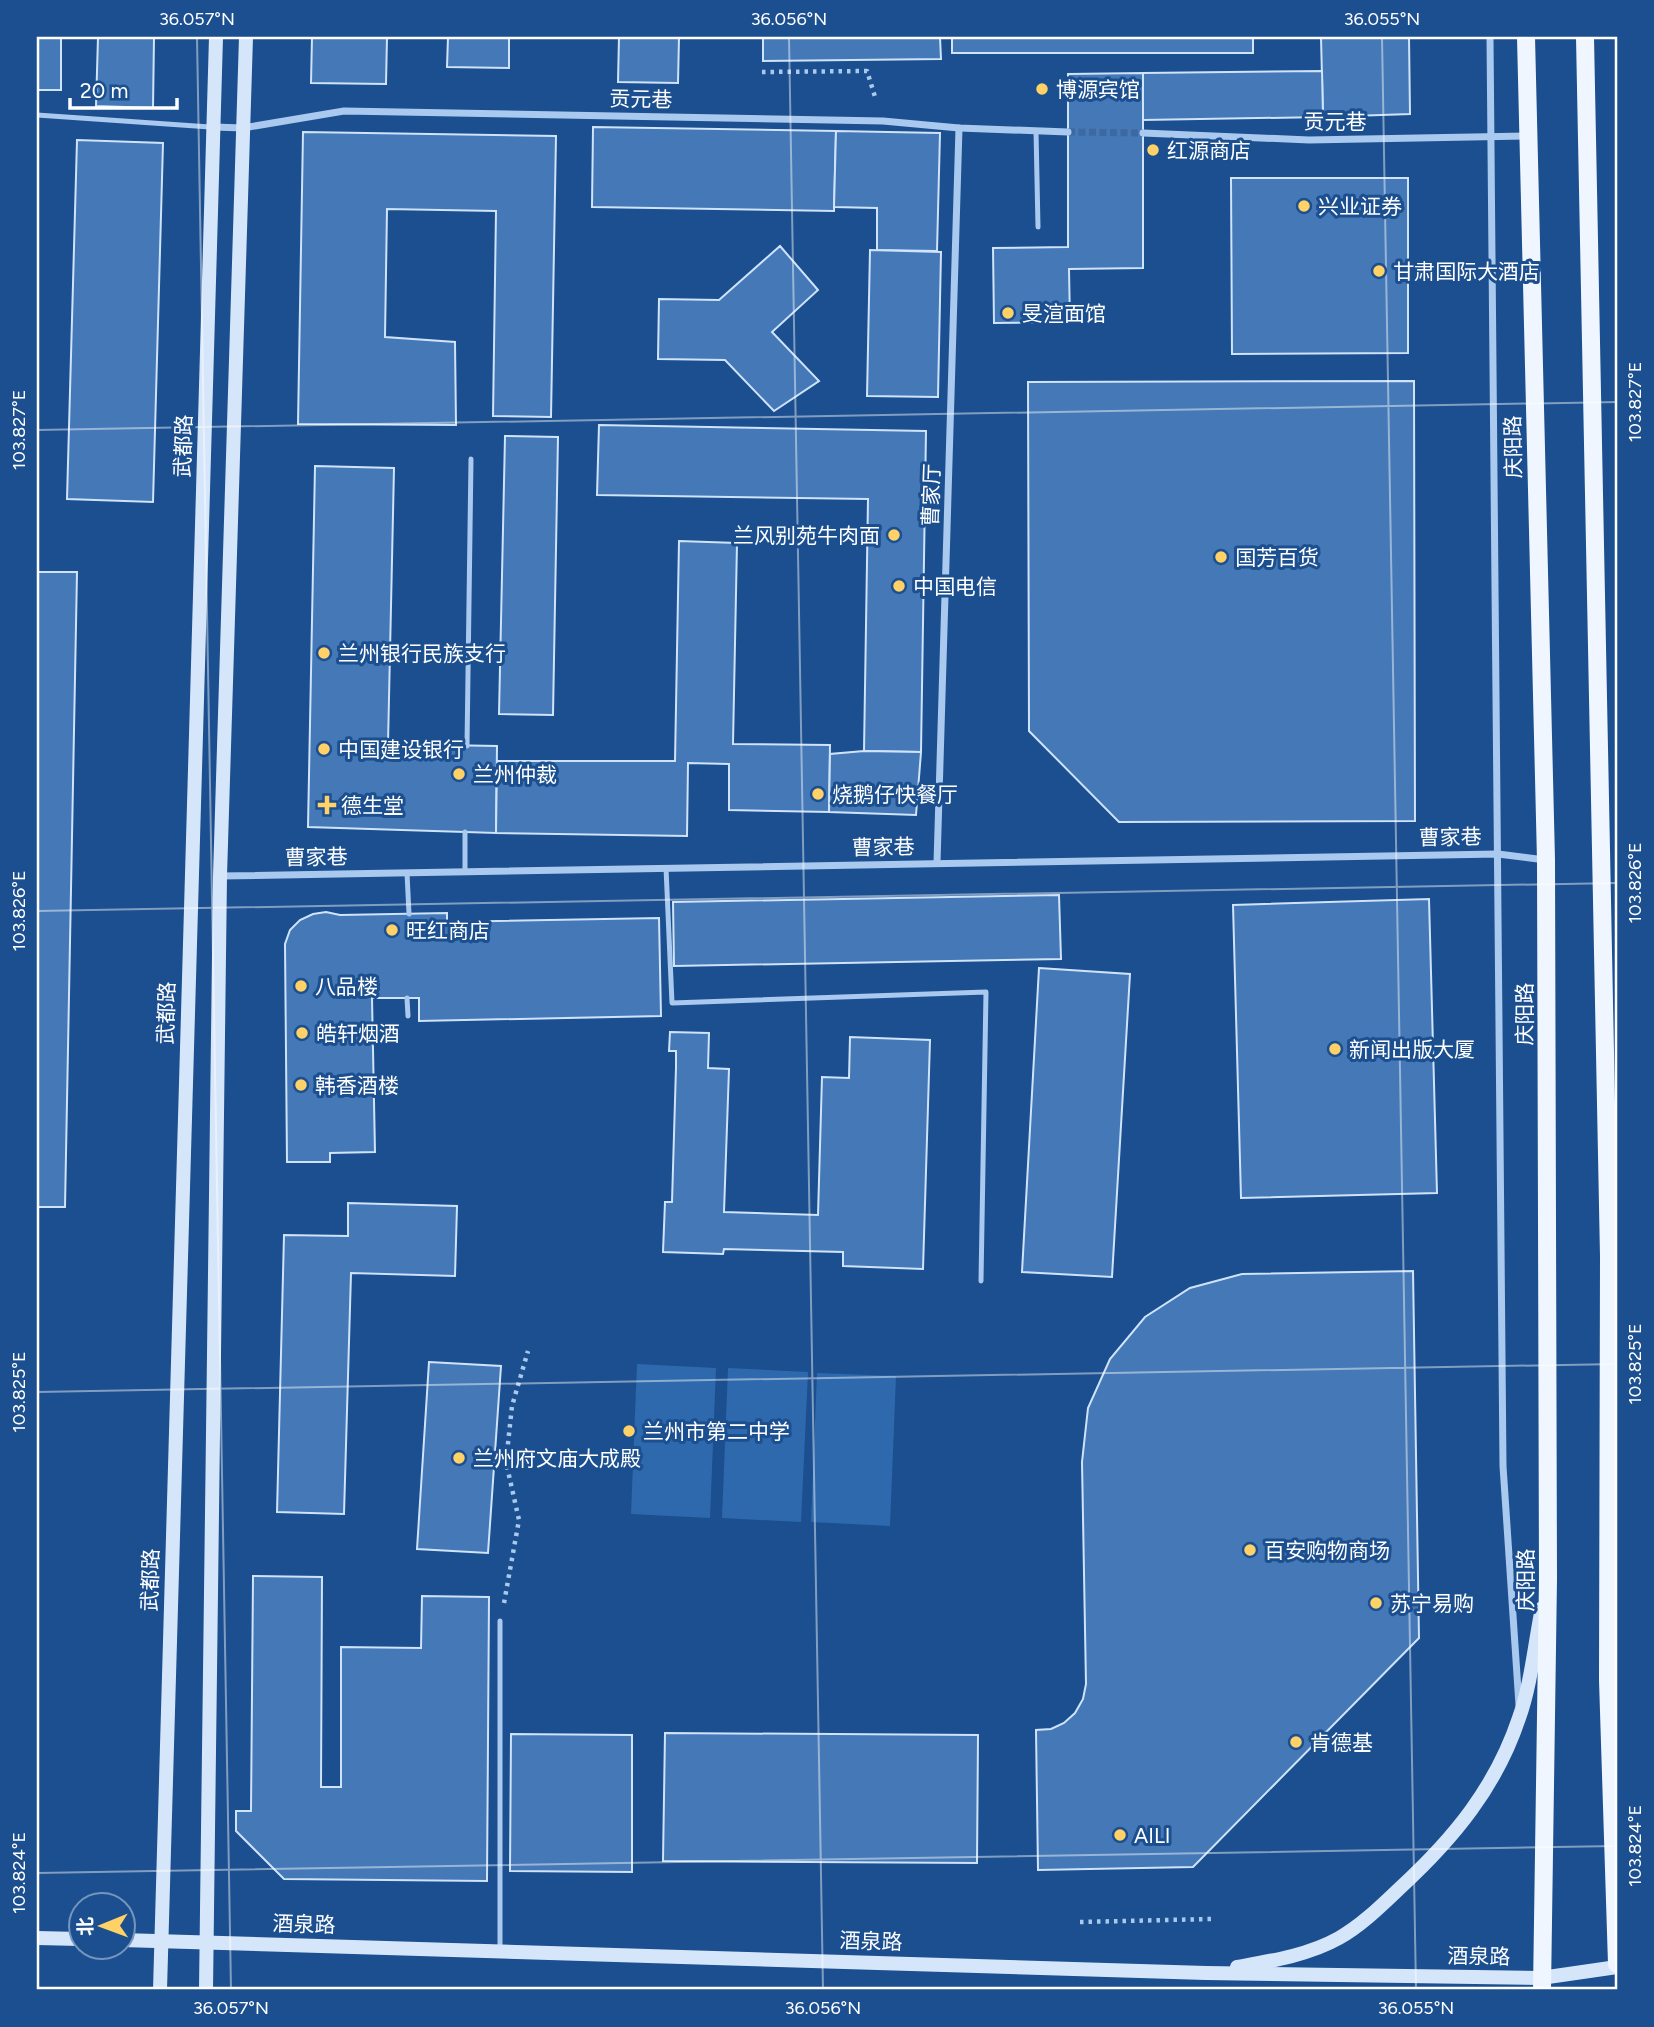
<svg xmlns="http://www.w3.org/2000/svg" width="1654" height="2027" viewBox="0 0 1654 2027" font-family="Figtree,'Noto Sans SC',sans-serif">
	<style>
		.green { fill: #2e69ad }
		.building { fill: #4478b7; stroke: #cfe3fa; stroke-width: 2 }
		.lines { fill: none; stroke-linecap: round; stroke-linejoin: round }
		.street-tunnel { stroke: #3d69a0; stroke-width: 7; stroke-dasharray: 7 3.5; stroke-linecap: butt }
		.path { stroke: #a9c9ee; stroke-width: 4.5; stroke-dasharray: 3.5 5; stroke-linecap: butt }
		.lane { stroke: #a9c9ee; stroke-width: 5 }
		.street { stroke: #a9c9ee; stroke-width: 7 }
		.secondary { stroke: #d6e6fa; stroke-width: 14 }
		.primary { stroke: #f0f6ff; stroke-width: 18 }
		.ticks { fill: none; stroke: #fff; stroke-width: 2; stroke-opacity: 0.45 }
		.poi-dot { fill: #ffd166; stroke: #1b4f8f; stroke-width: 2.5 }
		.labels { text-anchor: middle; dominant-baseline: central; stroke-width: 6; stroke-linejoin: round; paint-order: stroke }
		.poi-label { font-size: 21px; fill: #fff; stroke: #1b4f8f; text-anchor: start }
		.street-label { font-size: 21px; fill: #fff; stroke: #1b4f8f }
		.neatline { fill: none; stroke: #fff; stroke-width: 2.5 }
		.ticks-label { font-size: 18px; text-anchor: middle; fill: #fff }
	</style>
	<rect width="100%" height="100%" fill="#1b4f8f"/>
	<!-- green -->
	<g class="green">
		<path d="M637,1364L716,1368L710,1518L631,1514Z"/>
		<path d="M728,1368L808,1372L801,1522L722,1518Z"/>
		<path d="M817,1373L896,1376L890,1526L811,1522Z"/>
	</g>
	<!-- building -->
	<g class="building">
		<rect x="37" y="37" width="24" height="53"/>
		<path d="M98,37H154L153,108L96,106Z"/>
		<path d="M312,37H387L386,84L311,83Z"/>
		<path d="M448,37H509V68L447,67Z"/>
		<path d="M619,37H679L678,83L618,82Z"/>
		<path d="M763,37H940L941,59L763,61Z"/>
		<rect x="952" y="37" width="301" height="16"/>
		<path d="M1321,37H1409L1410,114L1323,117Z"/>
		<path d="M1322,71L1323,117L1143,120V73Z"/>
		<path d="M1143,73V268L1069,269L1070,322L994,323L993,248L1068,247V74Z"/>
		<path d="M593,127L836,131L834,211L592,207Z"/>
		<path d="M836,131L940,133L937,251L877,250V208L834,207Z"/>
		<path d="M303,132L556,136L551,417L493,416L496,211L387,209L385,337L455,342L456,425L298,424Z"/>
		<path d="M77,140L163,143L153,502L67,499Z"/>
		<path d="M1231,178H1408V353L1232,354Z"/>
		<path d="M780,246L818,290L772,332L819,381L774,411L725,360L658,359L659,299L719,300Z"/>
		<path d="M870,250L941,252L938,397L867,396Z"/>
		<path d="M1414,381L1415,821L1119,822L1029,731L1028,382Z"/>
		<path d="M599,425L926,431L921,752L864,751L868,499L597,495Z"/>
		<path d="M505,436L558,437L553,715L499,714Z"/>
		<path d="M315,466L394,468L388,744L497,746L496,833L308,827Z"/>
		<path d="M679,541L737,543L733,744L830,745L829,812L729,810V764L688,763L687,836L496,833L497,761H675Z"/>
		<path d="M37,572H77L65,1207H37Z"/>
		<path d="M864,751L921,752L916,815L829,812L830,754Z"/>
		<path d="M1059,895L1061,959L674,966L673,902Z"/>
		<path d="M1429,899L1437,1193L1241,1198L1233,905Z"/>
		<path d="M326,912L340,915L447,913V922L659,918L661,1016L419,1021V998H372L375,1152L330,1153V1162H287L285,944L290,930L300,920L313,914Z"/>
		<path d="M1039,968L1130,974L1112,1277L1022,1272Z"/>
		<path d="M670,1032L709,1033L708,1068L729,1069L724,1212L818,1215L822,1077L849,1078L850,1037L930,1040L923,1269L843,1266V1252L724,1249L723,1254L663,1252L665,1202H672L676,1067V1051H669Z"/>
		<path d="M348,1203L457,1206L455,1276L351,1273L344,1514L277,1512L284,1235L348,1236Z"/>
		<path d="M1413,1271L1419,1638L1193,1867L1038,1870L1036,1730L1051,1729L1064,1723L1075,1713L1083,1699L1086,1684L1082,1462L1088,1408L1110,1359L1145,1317L1190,1288L1242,1274Z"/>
		<path d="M429,1362L501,1366L488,1553L417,1549Z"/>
		<path d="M253,1576L322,1577L321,1787H341V1647L421,1648L422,1596L489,1597L487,1881L284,1879L236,1831V1811H251Z"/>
		<path d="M665,1733L978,1735L977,1863L663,1861Z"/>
		<path d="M511,1734L632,1735V1872L510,1871Z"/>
	</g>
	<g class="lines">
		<!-- street-tunnel -->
		<path class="street-tunnel" d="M1068,132L1143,133"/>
		<!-- path -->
		<g class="path">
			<path d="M762,72L867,71L876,100"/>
			<path d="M504,1603L519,1520L506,1462L512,1406L528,1351"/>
			<path d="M1080,1922L1211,1919"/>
		</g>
		<!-- lane -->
		<g class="lane">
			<path d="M37,115L210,127"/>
			<path d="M1036,131L1038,227"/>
			<path d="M467,746L471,459"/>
			<path d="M465,832V872"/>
			<path d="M666,868L672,1003L986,992L981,1281"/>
			<path d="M407,873L409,914"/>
			<path d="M407,998L408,1016"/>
			<path d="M500,1951V1621"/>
		</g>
		<!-- street -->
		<g class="street">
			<path d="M1490,37L1503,1466L1519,1705"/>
			<path d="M214,127L243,128L344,111L883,121L959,128L1068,132"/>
			<path d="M1143,133L1309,140L1527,136"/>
			<path d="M937,863L959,128"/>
			<path d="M220,876L1498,854L1545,860"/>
		</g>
		<!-- secondary -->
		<g class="secondary">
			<path d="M37,1938L80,1939"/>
			<path d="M122,1940L1206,1973L1541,1978L1617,1967"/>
			<path d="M1237,1967C1271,1961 1309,1955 1339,1938C1362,1925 1382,1905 1401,1887C1454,1838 1496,1787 1519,1718C1531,1685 1535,1642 1542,1608"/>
			<path d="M160,1990L216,37"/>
			<path d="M206,1990L220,876L246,37"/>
		</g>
		<!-- primary -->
		<g class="primary">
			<path d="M1526,37L1546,860L1548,1579L1542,1990"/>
			<path d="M1585,37L1609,1256L1608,1680L1617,1964"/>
		</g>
	</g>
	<!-- ticks -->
	<path class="ticks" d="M197,37L231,1990M789,37L823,1990M1382,37L1416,1990M37,430L1617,402M37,911L1617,883M37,1392L1617,1364M37,1873L1617,1846"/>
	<!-- markers -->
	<g class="poi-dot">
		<circle cx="1042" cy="89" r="7"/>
		<circle cx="1153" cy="150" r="7"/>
		<circle cx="1304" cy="206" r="7"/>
		<circle cx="1379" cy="271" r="7"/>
		<circle cx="1008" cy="313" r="7"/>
		<circle cx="894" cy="535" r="7"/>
		<circle cx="1221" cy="557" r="7"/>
		<circle cx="899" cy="586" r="7"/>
		<circle cx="324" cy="653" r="7"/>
		<circle cx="324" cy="749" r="7"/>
		<circle cx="459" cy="774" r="7"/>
		<circle cx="818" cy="794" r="7"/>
		<path d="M323.5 794.5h7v7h7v7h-7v7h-7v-7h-7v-7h7z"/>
		<circle cx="392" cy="930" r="7"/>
		<circle cx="301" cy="986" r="7"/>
		<circle cx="302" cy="1033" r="7"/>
		<circle cx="1335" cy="1049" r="7"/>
		<circle cx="301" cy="1085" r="7"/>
		<circle cx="629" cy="1431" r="7"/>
		<circle cx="459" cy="1458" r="7"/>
		<circle cx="1250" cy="1550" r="7"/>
		<circle cx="1376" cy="1603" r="7"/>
		<circle cx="1296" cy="1742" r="7"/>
		<circle cx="1120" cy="1835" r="7"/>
	</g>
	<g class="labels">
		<!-- poi labels -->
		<g class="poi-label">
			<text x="1056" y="89">博源宾馆</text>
			<text x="1167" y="150">红源商店</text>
			<text x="1318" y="206">兴业证券</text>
			<text x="1393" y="271">甘肃国际大酒店</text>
			<text x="1022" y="313">旻渲面馆</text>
			<text x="880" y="535" text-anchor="end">兰风别苑牛肉面</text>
			<text x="1235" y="557">国芳百货</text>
			<text x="913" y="586">中国电信</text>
			<text x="338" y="653">兰州银行民族支行</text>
			<text x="338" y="749">中国建设银行</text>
			<text x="473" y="774">兰州仲裁</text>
			<text x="832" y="794">烧鹅仔快餐厅</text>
			<text x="341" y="805">德生堂</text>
			<text x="406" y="930">旺红商店</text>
			<text x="315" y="986">八品楼</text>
			<text x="316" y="1033">皓轩烟酒</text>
			<text x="1349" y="1049">新闻出版大厦</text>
			<text x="315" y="1085">韩香酒楼</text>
			<text x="643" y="1431">兰州市第二中学</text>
			<text x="473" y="1458">兰州府文庙大成殿</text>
			<text x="1264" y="1550">百安购物商场</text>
			<text x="1390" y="1603">苏宁易购</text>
			<text x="1310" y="1742">肯德基</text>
			<text x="1134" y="1835">AILI</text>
		</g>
		<!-- street labels -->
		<g class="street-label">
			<text transform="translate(641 99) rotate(1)">贡元巷</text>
			<text x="1335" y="121">贡元巷</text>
			<text transform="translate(183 446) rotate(-88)">武都路</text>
			<text transform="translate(1513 447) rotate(-91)">庆阳路</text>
			<text transform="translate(931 495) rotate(-88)">曹家厅</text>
			<text transform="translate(1450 837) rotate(-1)">曹家巷</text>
			<text transform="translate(883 847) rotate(-1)">曹家巷</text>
			<text transform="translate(316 857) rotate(-1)">曹家巷</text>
			<text transform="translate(166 1013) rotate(-88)">武都路</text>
			<text transform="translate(1524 1014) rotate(-90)">庆阳路</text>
			<text transform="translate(150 1580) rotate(-88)">武都路</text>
			<text transform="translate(1525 1580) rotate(-90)">庆阳路</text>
			<text transform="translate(304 1924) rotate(2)">酒泉路</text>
			<text transform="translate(871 1941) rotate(2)">酒泉路</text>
			<text transform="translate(1479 1956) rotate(1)">酒泉路</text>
		</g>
	</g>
	<!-- border -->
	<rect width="1654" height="2027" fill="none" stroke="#1b4f8f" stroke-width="77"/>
	<!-- north arrow -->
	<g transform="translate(102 1926) rotate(269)"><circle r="33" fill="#1b4f8f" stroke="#7695bc" stroke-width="2"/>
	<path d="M0-5L12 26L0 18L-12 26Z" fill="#ffd166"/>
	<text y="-10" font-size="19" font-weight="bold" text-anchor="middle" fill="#ffffff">北</text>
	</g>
	<!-- scale -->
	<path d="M70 98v10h107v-10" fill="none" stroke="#ffffff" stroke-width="3.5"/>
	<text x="80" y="98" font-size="21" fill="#ffffff" stroke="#1b4f8f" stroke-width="5" paint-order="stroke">20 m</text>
	<rect x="38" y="38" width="1578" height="1950" class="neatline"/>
	<g class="ticks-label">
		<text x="197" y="25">36.057°N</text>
		<text x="789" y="25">36.056°N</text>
		<text x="1382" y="25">36.055°N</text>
		<text transform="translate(1635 402) rotate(-90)" y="6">103.827°E</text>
		<text transform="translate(19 430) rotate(-90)" y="6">103.827°E</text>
		<text transform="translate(1635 883) rotate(-90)" y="6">103.826°E</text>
		<text transform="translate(19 911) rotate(-90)" y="6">103.826°E</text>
		<text transform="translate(1635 1364) rotate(-90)" y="6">103.825°E</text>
		<text transform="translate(19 1392) rotate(-90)" y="6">103.825°E</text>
		<text transform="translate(1635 1846) rotate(-90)" y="6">103.824°E</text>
		<text transform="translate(19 1873) rotate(-90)" y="6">103.824°E</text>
		<text x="231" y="2014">36.057°N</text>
		<text x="823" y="2014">36.056°N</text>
		<text x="1416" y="2014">36.055°N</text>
	</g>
</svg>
